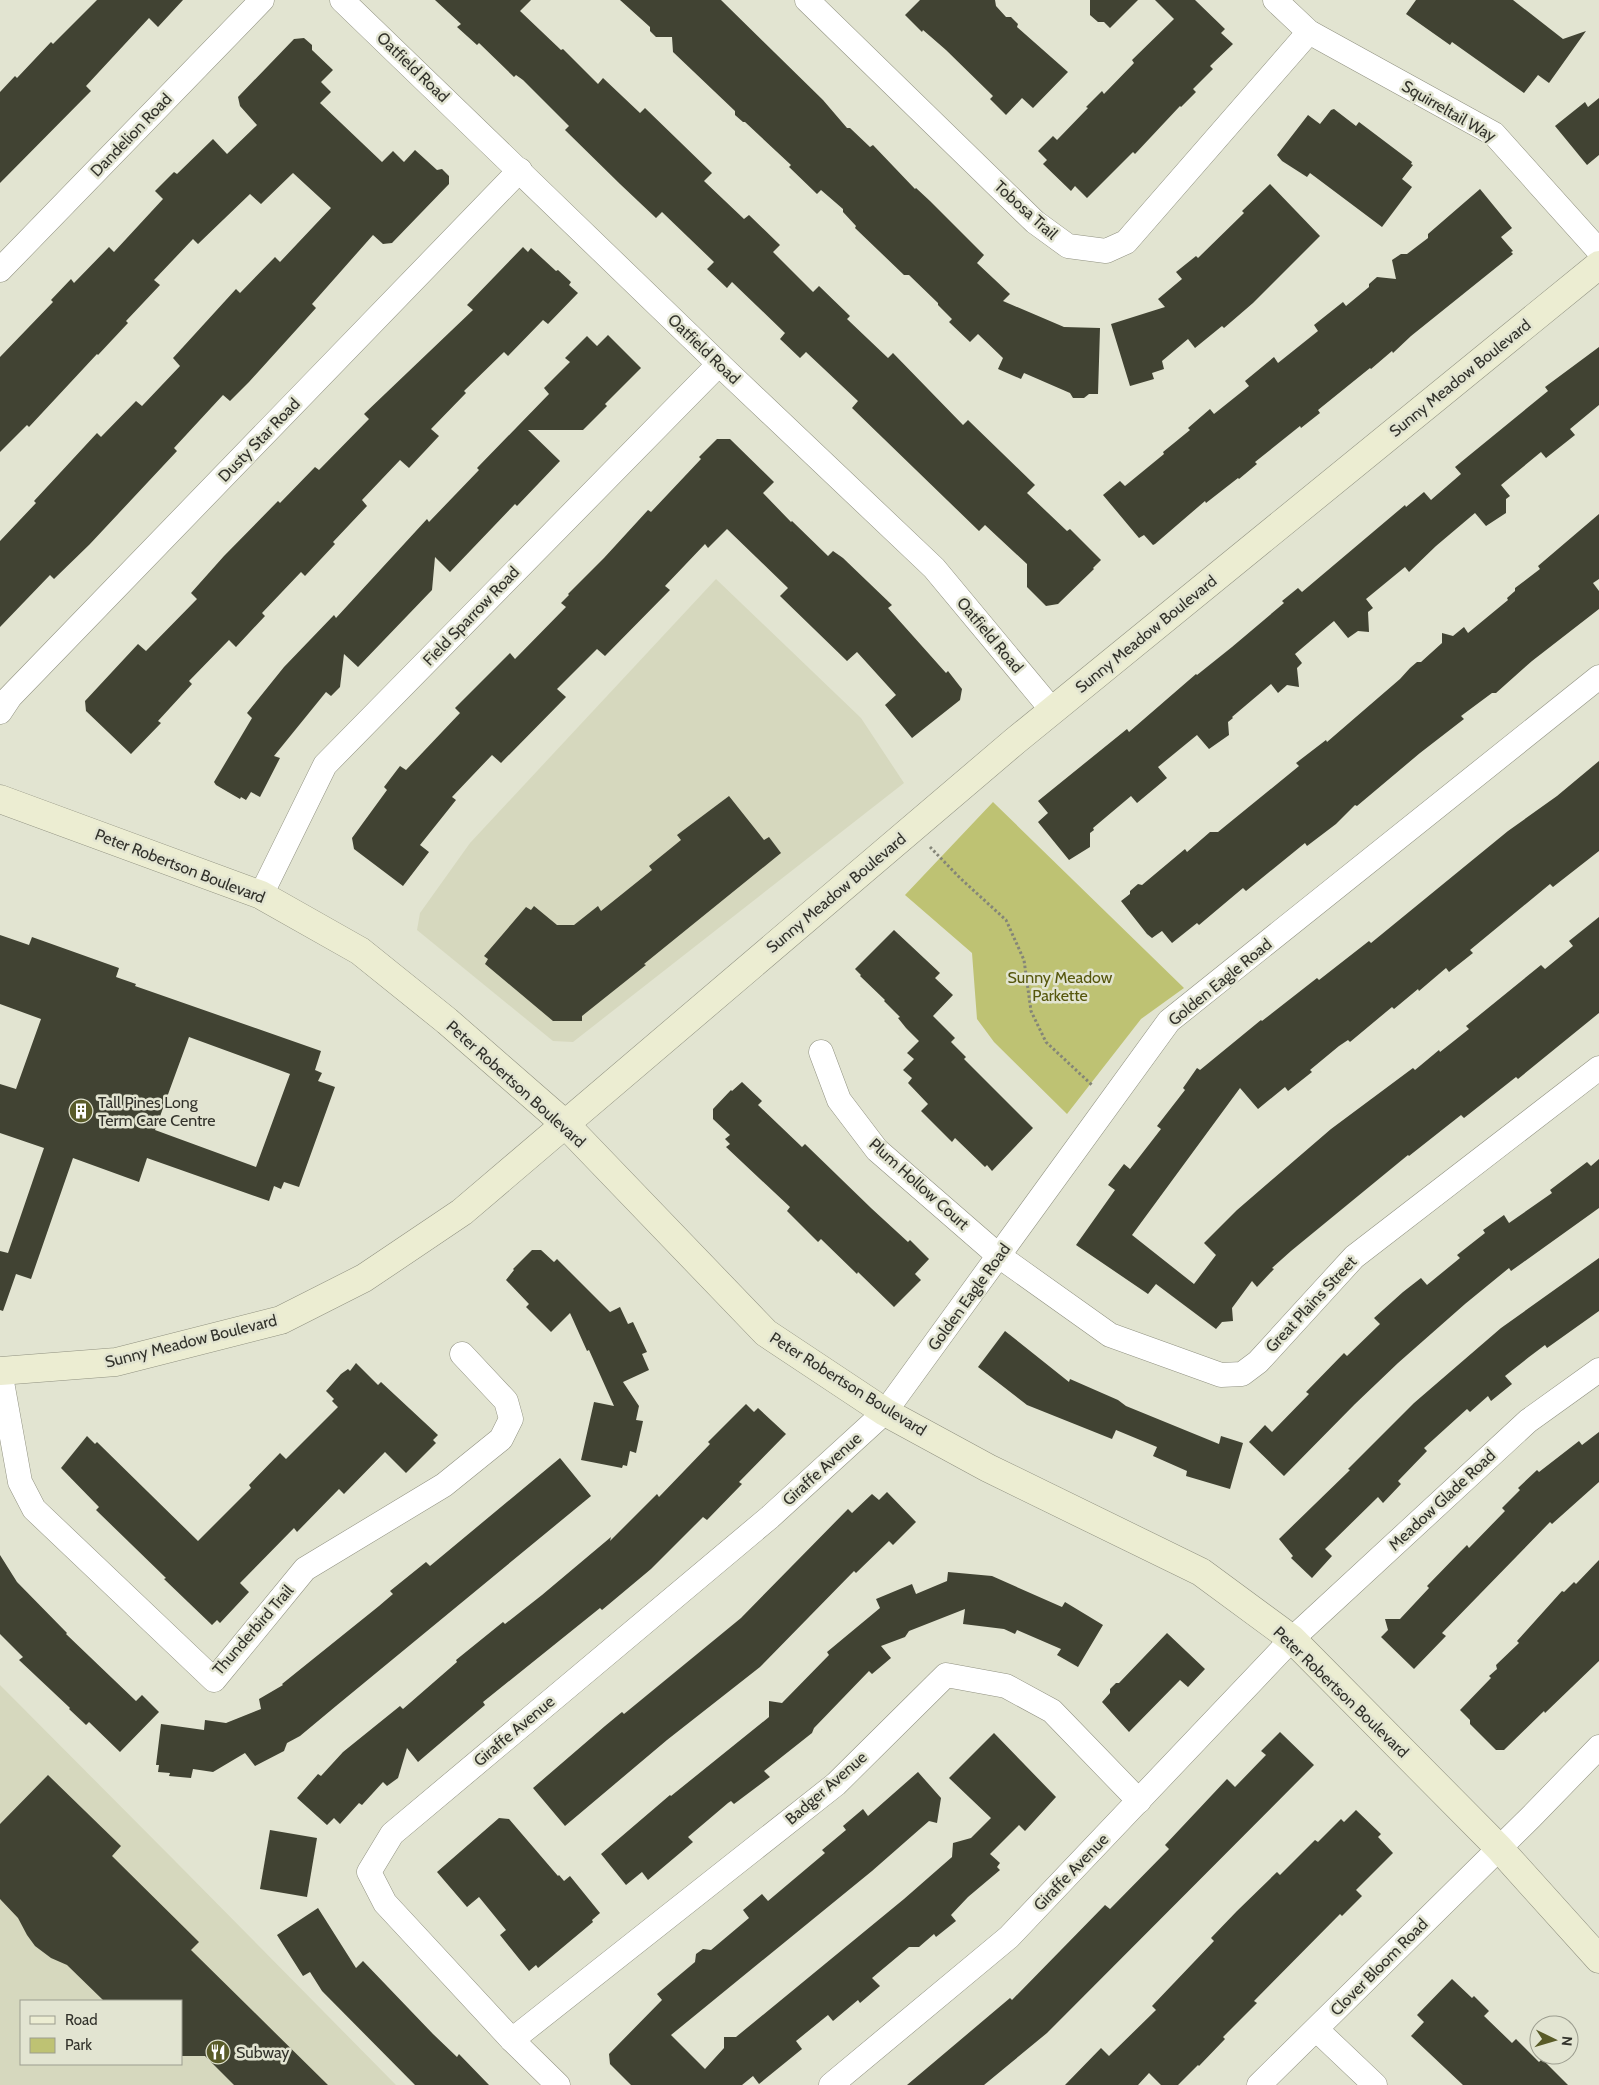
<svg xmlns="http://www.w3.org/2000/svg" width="1599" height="2085" viewBox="0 0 1599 2085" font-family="Cabin,sans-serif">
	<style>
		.built { fill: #d6d8be; fill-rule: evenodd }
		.green { fill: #bec273 }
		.building { fill: #414333; fill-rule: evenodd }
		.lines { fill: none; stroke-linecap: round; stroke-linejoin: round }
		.street-casing { stroke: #909180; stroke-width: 25 }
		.secondary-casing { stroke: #909180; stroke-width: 29 }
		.path { stroke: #848578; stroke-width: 3; stroke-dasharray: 2.5 2.5; stroke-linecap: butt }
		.street { stroke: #fff; stroke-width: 24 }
		.secondary { stroke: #ecedd2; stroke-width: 28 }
		.labels { text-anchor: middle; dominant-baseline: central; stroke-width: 5; stroke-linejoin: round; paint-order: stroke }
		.street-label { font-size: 16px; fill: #32322b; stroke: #e2e4d1 }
		.park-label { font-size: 16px; fill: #55560c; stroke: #e2e4d1 }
		.poi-label { font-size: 16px; fill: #32322b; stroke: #e2e4d1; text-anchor: start }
	</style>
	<rect width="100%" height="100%" fill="#e2e4d1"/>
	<!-- built -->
	<g class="built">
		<path d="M716,579L861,718L904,783L573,1042L553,1041L417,930L420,913L470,843Z"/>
		<path d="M0,1685L177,1863L396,2085H0ZM21,2001H181V2064H21Z"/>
	</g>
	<!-- green -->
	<path class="green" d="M993,802L1184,988L1141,1019L1067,1114L994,1042L977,1019L972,953L905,895Z"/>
	<!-- building -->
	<g class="building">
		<path d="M97,0H183L158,27L149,18L86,86L91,91L0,183V92L15,76L17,78L51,42L53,44Z"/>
		<path d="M435,0H531L520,11L561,50L563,49L598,84L603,78L640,113L645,108L712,173L704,181L744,219L749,215L780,245L773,252L813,292L819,286L850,316L847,319L888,358L893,353L963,425L968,420L1035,485L1027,493L1067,531L1070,529L1101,560L1093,568L1094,569L1058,604L1046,606L1027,587V564L985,525L979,531L852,408L858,401L806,352L800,358L780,339L785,333L732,282L727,288L707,269L714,262L662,212L656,218L620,184L565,130L569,126L523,80L516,75L514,77L479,43L477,45L457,27L461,24Z"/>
		<path d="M620,0H721L823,100L847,128H850L870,147L873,145L915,189L916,188L930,201L984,255L977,263L1010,294L1003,301L1064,327L1100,328L1098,394H1089L1084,398H1073L1070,393L1024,373L1021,379L998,369L1003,358L978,334L970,342L949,322L952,319L938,305V303L909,275H904L855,228L856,226L843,212V209L821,190L817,194L789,167L791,165L745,122H743L735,115V111L673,52L672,37H656L650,31V27Z"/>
		<path d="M920,0H995L996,6L1006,17H1011L1018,24L1017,27L1068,72L1033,108L1022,98L1006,115L990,99L993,96L946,50L923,30L922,32L905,15Z"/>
		<path d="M1090,0H1138L1110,28L1104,22H1098L1090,15Z"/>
		<path d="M1155,0H1195L1225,29L1221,33L1233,44L1210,66L1213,69L1193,89L1196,92L1181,107L1180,106L1135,154L1133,152L1087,198L1075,186L1071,191L1043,164L1047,160L1038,151L1053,136L1057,140L1088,108L1086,107L1102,91L1104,94L1134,63L1132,60L1174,19Z"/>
		<path d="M1416,0H1513L1563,39L1586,31L1549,83L1538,75L1524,93L1452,42L1450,45L1406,14Z"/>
		<path d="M304,38L312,45V50L333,70L321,82L331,92L320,103L382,162L393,151L404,162L415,150L437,170L442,169L449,176V184L392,243L383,244L373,235L312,304L316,308L249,382L230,401L223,395L174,448L177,451L90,544L54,579L50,575L0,627V541L36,503L34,501L97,433L101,437L136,401L142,406L180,366L173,358L236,289L240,293L275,257L280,262L331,208L293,173L261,204L250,194L198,244L193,239L154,280L160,285L126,321L128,323L98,355L97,354L29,427L27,425L0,452V357L53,302L51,300L71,279L74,283L109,247L114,252L163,199L155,191L174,172L177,174L213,139L227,154L257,125L240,106L238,97L294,39Z"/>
		<path d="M1599,98V155L1587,165L1555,126L1585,102L1588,107Z"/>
		<path d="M1334,109L1356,126L1359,122L1412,162L1411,164L1413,165L1402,179L1412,187L1382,227L1310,173L1307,177L1282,161L1277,155L1308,115L1320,124L1331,110Z"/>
		<path d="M1270,184L1320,236L1253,303L1224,328L1222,326L1195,348L1188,339L1162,361L1164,369L1152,373L1154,379L1130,386L1111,324L1165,307L1158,299L1182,279L1176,272L1196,256L1198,258L1244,213L1242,211Z"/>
		<path d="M1480,189L1512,228L1501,237L1513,251L1511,252L1513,254L1411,336L1393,353L1392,351L1371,369L1370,368L1318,410L1320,413L1301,428L1300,426L1255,462L1257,464L1239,479L1238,478L1206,503L1205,501L1155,544L1153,545L1144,535L1139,538L1103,495L1120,481L1125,486L1164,454L1163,452L1190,430L1188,428L1210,409L1214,414L1249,386L1245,381L1274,357L1278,363L1318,331L1314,325L1343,302L1346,306L1369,287V284L1377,277L1396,279L1392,260L1401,254H1407L1428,238V234Z"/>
		<path d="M523,247L528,252L531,248L556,271L558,270L571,282L569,285L578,293L548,324L543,320L508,356L504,352L464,391L466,393L431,429L439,436L409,468L400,460L362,500L367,506L333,542L335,544L305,576L301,572L262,613L265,616L236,647L229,640L189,681L192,684L158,721L161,723L131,754L86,711L85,701L138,644L146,651L197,599L191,593L224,556L278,501L280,503L315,467L319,470L369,419L364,414L473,310L467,305Z"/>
		<path d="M608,335L641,368L605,404L607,406L583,430H528L560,461L517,506L515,504L450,572L435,557L432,590L358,667L344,654L340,687L331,696L326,692L274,756L280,758L260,797L251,792L246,800L241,797L240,799L216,785L214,782L252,718L247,713L284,667L334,615L336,618L427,519L429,522L479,470L477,468L549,394L544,388L570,362L565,358L587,336L597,346Z"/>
		<path d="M1599,347V405L1570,429L1575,435L1546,458L1541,452L1501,485L1510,496L1506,499V513L1486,526L1475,513L1436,546L1409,572L1405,567L1366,599L1373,608L1368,612L1369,632L1358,631L1348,638L1334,621L1295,654L1302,663L1297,668L1299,687L1287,685L1278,693L1271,684L1232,717L1233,718L1228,722L1229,735L1209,749L1197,735L1158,767L1167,778L1137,803L1131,796L1093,828L1094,830L1090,833V847L1069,860L1038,822L1048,813L1038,801L1127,729L1129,732L1196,674L1197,675L1232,647L1284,603L1282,601L1298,588L1302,592L1405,505L1406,507L1424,492L1431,500L1461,474L1455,467L1548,391L1545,387Z"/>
		<path d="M717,439H730L774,482L763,493L791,522L792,521L828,556L833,551L843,558L892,605L888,608L946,673L948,671L962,689L960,700L912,738L885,705L896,695L857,652L847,661L780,596L788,588L727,529L708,548L705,544L665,586L670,590L605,656L597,649L557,689L566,697L501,763L492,755L452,797L456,800L420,845L429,852L403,886L354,849L352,838L387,790L384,787L400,766L406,770L460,713L455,708L510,653L515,659L566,607L561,603L569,595L568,594L604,558L648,510L651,512L701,459L699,457Z"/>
		<path d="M1599,514V579L1593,583L1599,591V609L1532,661L1496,693H1492L1461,716L1464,719L1420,753L1357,806L1355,805L1336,824L1307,846L1305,843L1246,891L1243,888L1199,925L1197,923L1172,943L1162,931L1152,938L1147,934L1121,901L1130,894V891L1138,884L1142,885L1185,849L1187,852L1210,832H1218L1299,766L1296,763L1326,740L1327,742L1400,679L1410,668L1417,662H1421L1442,643V633L1453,636L1464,627L1468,633L1508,600L1507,598L1515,591V588L1540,569L1538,566Z"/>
		<path d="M1599,761V851L1553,887L1550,884L1470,950L1473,953L1449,972L1446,968L1419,991L1418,989L1394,1009L1392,1007L1350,1042L1348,1040L1339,1046L1310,1070L1312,1072L1288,1091L1285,1087L1258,1109L1240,1088L1132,1235L1194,1284L1216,1255L1204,1243L1237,1210L1331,1129L1413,1068L1415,1070L1439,1050L1440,1052L1469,1029L1466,1026L1541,965L1545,969L1573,946L1569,941L1599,917V1013L1518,1079L1516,1077L1464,1118L1461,1115L1409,1156L1408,1155L1291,1251L1272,1268L1274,1269L1257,1287L1252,1281L1232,1308L1233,1321L1222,1322L1216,1329L1156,1284L1148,1294L1076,1245L1115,1190L1108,1185L1124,1164L1130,1169L1161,1129L1157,1126L1185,1090L1183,1088L1197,1068L1200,1070L1261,1020L1262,1021L1317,978L1319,980L1369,941L1371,943L1508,831L1557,796Z"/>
		<path d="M729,796L764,840L769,837L781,853L644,964L646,965L582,1016V1021H553L485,964L488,959L484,956L526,907L531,910L534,906L557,925H574L598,906L601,911L652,870L649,866L681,840L677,835Z"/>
		<path d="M894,930L940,973L935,978L953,995L933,1016L955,1038L951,1042L966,1057L964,1059L1033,1128L992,1171L987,1165L985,1167L955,1138L952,1142L921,1111L928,1104L908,1083L912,1078L903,1070L914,1059L907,1053L919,1041L906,1028L898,1018L900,1017L884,1001L885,1000L860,976L861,975L855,969Z"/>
		<path d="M0,935L29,945L32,937L119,968L116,977L136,984L135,986L321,1051L315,1070L322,1073L318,1081L335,1087L299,1187L284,1182L281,1189L274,1186L269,1201L147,1158L139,1182L73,1158L31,1279L16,1274L3,1311L0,1310V1251L8,1253L44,1148L0,1133V1084L16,1089L41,1019L0,1004ZM189,1037L290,1074L256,1167L155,1130Z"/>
		<path d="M742,1082L762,1101L758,1105L802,1147L805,1144L871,1208L908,1242L910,1240L929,1259L915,1274L921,1280L894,1307L858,1272L857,1274L821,1239L818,1242L787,1211L790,1207L726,1147L730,1144L725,1139L730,1135L713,1119V1109L731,1090L732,1091Z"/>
		<path d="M1599,1159V1208L1511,1271L1509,1268L1465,1304L1398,1363L1355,1404L1284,1476L1249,1442L1265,1425L1272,1432L1309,1394L1306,1392L1344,1353L1347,1356L1380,1324L1374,1318L1403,1292L1421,1278L1427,1285L1460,1258L1457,1255L1485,1233L1483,1230L1504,1215L1509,1223L1552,1193L1550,1190L1587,1162L1591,1166Z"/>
		<path d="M532,1250H541L554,1262L557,1259L610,1312L620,1307L628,1324L633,1322L647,1352L642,1354L649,1370L623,1382L639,1406L636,1420L643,1421L636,1453L630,1451L627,1466L623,1465L622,1468L581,1460L594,1402L614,1406L589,1350L587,1351L570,1313L551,1332L526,1307L529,1304L506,1280L514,1270L513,1269Z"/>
		<path d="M1599,1258V1311L1547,1348L1545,1345L1529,1357L1505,1376L1512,1384L1491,1401L1488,1396L1470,1412L1467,1409L1424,1448L1427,1451L1398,1481L1401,1484L1383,1503L1378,1497L1325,1549L1332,1556L1312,1578L1291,1558L1293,1556L1279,1539L1350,1470L1348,1469L1414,1403L1501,1328Z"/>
		<path d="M1005,1331L1069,1382L1070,1379L1118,1400L1126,1406L1219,1444L1221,1436L1243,1443L1230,1489L1186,1476L1187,1471L1153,1456L1157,1447L1116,1430L1112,1439L1027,1405L978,1367Z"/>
		<path d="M356,1363L378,1385L381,1382L438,1435L433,1440L436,1443L406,1473L385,1452L344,1494L339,1489L297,1532L294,1528L240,1583L249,1592L220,1623L217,1620L212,1625L164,1579L166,1578L96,1510L99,1507L61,1468L87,1436L95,1444L97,1442L198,1541L251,1488L249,1485L280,1453L286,1459L338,1407L332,1401L334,1399L326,1391L341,1374L348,1369L350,1371Z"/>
		<path d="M746,1404L754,1412L758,1408L786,1434L739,1482L742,1484L707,1520L703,1517L651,1569L602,1610L600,1608L483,1702L485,1705L418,1762L407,1748L398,1778L387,1786L383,1782L362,1805L359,1803L340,1824L334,1818L327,1825L297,1798L318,1774L321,1776L343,1752L400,1706L403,1709L457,1662L456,1660L503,1622L505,1624L542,1595L611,1537L610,1541L657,1494L659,1497L710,1444L708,1442Z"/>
		<path d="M1599,1432V1482L1552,1524L1550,1522L1442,1633L1446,1636L1414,1669L1381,1637L1388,1630L1385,1619H1400L1429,1588L1427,1586L1461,1551L1467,1545L1469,1548L1505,1511L1502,1508L1520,1490L1518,1488L1537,1470L1539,1472L1579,1441L1582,1445Z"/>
		<path d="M560,1458L591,1496L336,1706L300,1736L287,1743L284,1751L255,1766L245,1753L213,1772L193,1769L191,1778L169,1776L170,1773L158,1772L159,1765H156L161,1724L204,1730L205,1720L226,1723L261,1709L259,1699L283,1685L282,1684L379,1606L393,1594L390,1591L426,1562L430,1566Z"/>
		<path d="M887,1492L916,1522L893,1545L889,1541L856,1573L854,1571L760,1667L667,1740L565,1826L533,1788L605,1726L622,1712L624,1714L741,1618L848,1509L852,1513L872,1494L879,1500Z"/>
		<path d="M0,1555L17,1582L67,1633L66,1634L136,1701L142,1695L159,1712L120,1752L89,1722L86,1725L69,1709L70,1708L19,1660L23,1657L0,1634Z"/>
		<path d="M1599,1560V1661L1545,1713L1544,1711L1504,1750H1496L1470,1724V1720L1460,1710L1491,1678L1489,1676L1497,1669L1496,1665L1519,1643L1517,1641L1562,1591L1564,1592L1574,1582L1576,1584Z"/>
		<path d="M948,1572L992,1576L1062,1607L1065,1602L1103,1625L1078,1667L1057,1655L1061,1649L1017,1630L1015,1634L1004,1629L963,1624L965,1609L909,1631L905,1637L881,1646L891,1658L872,1674L869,1671L814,1728L812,1733L764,1771L770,1777L734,1804L731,1801L728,1803L688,1837L693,1842L648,1880L642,1872L626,1885L601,1854L670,1795L671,1796L769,1717V1701L782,1703L829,1655L827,1652L880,1608L876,1599L912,1584L916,1594L947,1581Z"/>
		<path d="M1167,1633L1205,1669L1188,1687L1180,1680L1129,1732L1102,1702L1110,1693V1689L1116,1683H1119Z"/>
		<path d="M1280,1732L1314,1765L1047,2033L984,2085H907L1010,1998L1012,2000L1105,1905L1110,1909L1169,1849L1165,1845L1227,1779L1235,1787L1266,1755L1261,1751Z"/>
		<path d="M994,1733L1056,1797L1025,1831L1019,1825L990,1854L1000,1863L997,1867L1000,1870L968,1897L951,1915L956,1921L936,1937L934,1934L919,1947H909L872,1978L880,1986L860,2003L858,2000L833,2021L828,2015L796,2041L802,2049L759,2084L753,2076L742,2085H631L610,2064L609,2054L662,2000L657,1994L695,1962L696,1954L703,1949L711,1950L749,1918L743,1910L762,1894L768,1901L825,1853L822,1850L846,1830L843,1826L863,1809L868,1816L918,1772L941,1798L937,1823L929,1821L872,1871L671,2035L705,2069L724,2048V2037H736L904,1899L952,1857L953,1843L971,1838L991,1818L949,1778Z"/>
		<path d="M48,1775L121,1846L112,1856L199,1942L191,1950L328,2085H234L205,2056H181V2001H104L67,1965L51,1958L35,1946L27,1935L18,1918L0,1899V1824Z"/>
		<path d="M1356,1810L1381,1834L1378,1837L1393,1853L1356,1890L1362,1896L1342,1916L1340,1914L1254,2001L1257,2003L1223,2037L1225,2039L1199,2066L1198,2065L1178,2085H1161L1149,2073L1138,2085H1065L1101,2048L1109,2056L1156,2010L1152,2006L1214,1941L1211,1938L1237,1911L1277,1872L1280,1875L1315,1840L1318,1842L1341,1819L1344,1822Z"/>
		<path d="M499,1818L509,1819L558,1876L559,1875L564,1881L570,1876L600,1913L592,1920L593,1922L538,1968L536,1965L529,1971L500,1935L506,1930L479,1897L467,1907L437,1872Z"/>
		<path d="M270,1830L317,1838L307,1897L260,1889Z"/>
		<path d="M318,1908L356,1968L363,1961L433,2034L457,2057L459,2054L489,2085H415L322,1991L310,1972L303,1976L277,1935Z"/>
		<path d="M1452,1979L1472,1998L1474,1996L1489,2011L1484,2016L1512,2043L1516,2039L1539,2062L1542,2059L1568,2085H1463L1411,2036L1424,2022L1417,2015Z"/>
	</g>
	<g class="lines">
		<!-- street casing -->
		<g class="street-casing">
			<g id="street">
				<path d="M342,0L719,364L934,568L1052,710"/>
				<path d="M807,0L1035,222L1068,246L1106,251L1126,242L1309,32"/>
				<path d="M1275,0L1309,32L1494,134L1599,251"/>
				<path d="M0,270L262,0"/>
				<path d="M0,712L10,697L520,170"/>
				<path d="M261,895L325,765L719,364"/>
				<path d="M821,1052L839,1100L877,1150L999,1256L1110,1335L1221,1375L1242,1374L1258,1362L1354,1257L1599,1068"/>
				<path d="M0,1371L20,1482L34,1509L214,1680L305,1569L444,1485L501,1439L511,1419L506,1401L462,1354"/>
				<path d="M1317,2030L1375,2085"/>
				<path d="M512,2040L836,1784L946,1675L1006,1686L1052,1711L1139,1801"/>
				<path d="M558,2085L512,2040L385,1903L369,1872L392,1834L770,1517L885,1412L1169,1021L1599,677"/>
				<path d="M831,2085L1009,1937L1292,1639L1528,1421L1599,1370"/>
				<path d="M1259,2085L1531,1817L1599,1747"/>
			</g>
		</g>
		<!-- secondary casing -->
		<g class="secondary-casing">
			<g id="secondary">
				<path d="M0,799L261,895L360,951L447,1021L565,1124L766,1333L885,1412L988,1468L1201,1572L1292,1639L1499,1848L1599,1959"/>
				<path d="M0,1371L116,1362L281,1320L364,1278L462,1212L1015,741L1599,265"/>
			</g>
		</g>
		<!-- path -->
		<path class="path" d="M930,847L960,878L1006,920L1024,960L1031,1011L1046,1042L1092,1085"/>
		<!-- street -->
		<use href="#street" class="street"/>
		<!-- secondary -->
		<use href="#secondary" class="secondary"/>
	</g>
	<!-- icons -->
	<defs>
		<g id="building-disc" transform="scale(1.25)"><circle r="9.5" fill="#595b28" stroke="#e2e4d1"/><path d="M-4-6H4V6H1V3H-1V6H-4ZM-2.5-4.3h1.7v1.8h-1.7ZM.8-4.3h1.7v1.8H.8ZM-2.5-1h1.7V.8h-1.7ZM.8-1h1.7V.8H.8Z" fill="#fff"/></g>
		<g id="restaurant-disc" transform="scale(1.25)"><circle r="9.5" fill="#595b28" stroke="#e2e4d1"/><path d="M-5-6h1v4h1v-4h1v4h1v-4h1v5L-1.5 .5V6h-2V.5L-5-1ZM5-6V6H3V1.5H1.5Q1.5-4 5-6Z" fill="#fff"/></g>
	</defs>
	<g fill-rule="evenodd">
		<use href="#building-disc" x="81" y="1111"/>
		<use href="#restaurant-disc" x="218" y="2052"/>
	</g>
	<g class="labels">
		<!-- street labels -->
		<g class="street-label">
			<text transform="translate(413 67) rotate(44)">Oatfield Road</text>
			<text transform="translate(1449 111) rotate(30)">Squirreltail Way</text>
			<text transform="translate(131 135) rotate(-46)">Dandelion Road</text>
			<text transform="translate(1026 210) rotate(42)">Tobosa Trail</text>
			<text transform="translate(704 349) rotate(44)">Oatfield Road</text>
			<text transform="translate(1460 378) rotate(-39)">Sunny Meadow Boulevard</text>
			<text transform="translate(259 440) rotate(-46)">Dusty Star Road</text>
			<text transform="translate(471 616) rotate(-46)">Field Sparrow Road</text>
			<text transform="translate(1146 634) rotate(-39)">Sunny Meadow Boulevard</text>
			<text transform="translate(990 635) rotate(50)">Oatfield Road</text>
			<text transform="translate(180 866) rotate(21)">Peter Robertson Boulevard</text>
			<text transform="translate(836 893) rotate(-40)">Sunny Meadow Boulevard</text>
			<text transform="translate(1220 982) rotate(-39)">Golden Eagle Road</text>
			<text transform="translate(516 1084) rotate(42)">Peter Robertson Boulevard</text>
			<text transform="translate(919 1184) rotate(42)">Plum Hollow Court</text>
			<text transform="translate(969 1297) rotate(-54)">Golden Eagle Road</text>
			<text transform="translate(1311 1304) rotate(-47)">Great Plains Street</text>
			<text transform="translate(191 1341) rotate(-14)">Sunny Meadow Boulevard</text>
			<text transform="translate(848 1384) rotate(32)">Peter Robertson Boulevard</text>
			<text transform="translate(822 1469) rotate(-42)">Giraffe Avenue</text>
			<text transform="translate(1442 1500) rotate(-43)">Meadow Glade Road</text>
			<text transform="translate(253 1630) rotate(-49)">Thunderbird Trail</text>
			<text transform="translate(1341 1692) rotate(44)">Peter Robertson Boulevard</text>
			<text transform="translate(514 1731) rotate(-40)">Giraffe Avenue</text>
			<text transform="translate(826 1788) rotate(-41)">Badger Avenue</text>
			<text transform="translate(1071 1872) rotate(-46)">Giraffe Avenue</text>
			<text transform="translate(1379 1967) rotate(-45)">Clover Bloom Road</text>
		</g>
		<!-- park labels -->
		<g class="park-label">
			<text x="1060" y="977">Sunny Meadow<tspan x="1060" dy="18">Parkette</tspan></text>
		</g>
		<!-- poi labels -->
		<g class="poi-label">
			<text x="98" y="1102">Tall Pines Long<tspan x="98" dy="18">Term Care Centre</tspan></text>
			<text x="236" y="2052">Subway</text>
		</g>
	</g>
	<!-- legend -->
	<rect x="20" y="2000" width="162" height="65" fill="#e2e4d1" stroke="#9c9d8f"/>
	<rect x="30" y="2016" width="25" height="8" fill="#ecedd2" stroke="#9c9d8f"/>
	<text x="65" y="2025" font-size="15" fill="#32322b">Road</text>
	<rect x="30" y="2038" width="25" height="15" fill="#bec273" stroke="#9c9d8f"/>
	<text x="65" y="2050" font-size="15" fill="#32322b">Park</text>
	<!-- north arrow -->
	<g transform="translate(1554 2040) rotate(95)"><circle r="24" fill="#e2e4d1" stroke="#9c9d8f"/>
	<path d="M0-4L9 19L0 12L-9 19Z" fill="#595b28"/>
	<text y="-8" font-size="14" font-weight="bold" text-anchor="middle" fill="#32322b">N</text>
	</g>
</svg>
